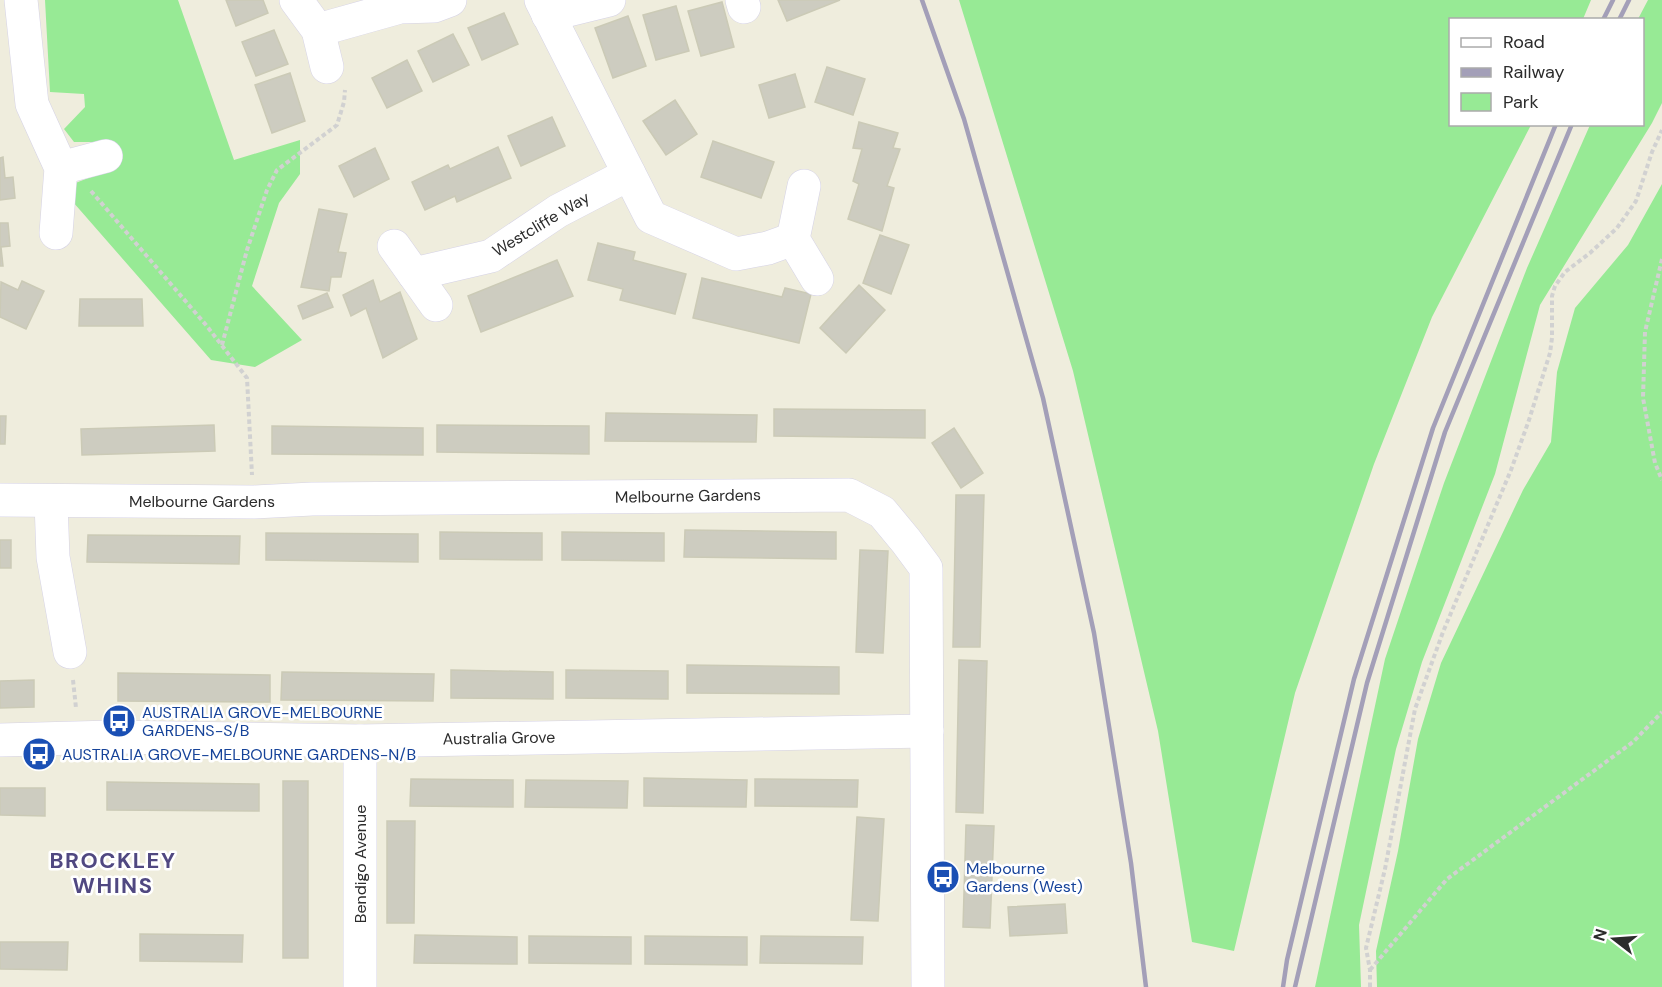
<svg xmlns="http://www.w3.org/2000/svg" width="1662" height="987" viewBox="0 0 1662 987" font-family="'DM Sans',sans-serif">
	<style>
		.green { fill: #97ea95 }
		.building { fill: #cdccc0; stroke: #cbcab6; stroke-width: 1.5 }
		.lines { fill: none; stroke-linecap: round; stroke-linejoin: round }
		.minor-casing { stroke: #d5d2e6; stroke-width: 34 }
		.path { stroke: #d1d1d1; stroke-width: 4; stroke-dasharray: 4.5 3; stroke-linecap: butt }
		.minor { stroke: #fff; stroke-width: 33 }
		.rail { stroke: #a39fb8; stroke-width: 4.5 }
		.labels { text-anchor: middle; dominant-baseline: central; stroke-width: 5; stroke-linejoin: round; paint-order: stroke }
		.street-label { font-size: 16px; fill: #2c2c2c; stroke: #fff }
		.transit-label { font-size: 16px; fill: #164399; stroke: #fff; text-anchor: start }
		.district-label { font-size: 22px; font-weight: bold; letter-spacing: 1.5px; fill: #504881; stroke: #fff }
	</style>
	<rect width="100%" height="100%" fill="#efeddd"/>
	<!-- green -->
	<g class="green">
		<path d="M45,0H178L234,160L300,140V174L279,203L252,286L302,340L255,367L211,360L73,202V184L111,169L120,161L115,142H74L64,129L85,107L84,94L50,92Z"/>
		<path d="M959,0H1591L1583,19L1450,20V124L1531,125L1432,317L1374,464L1295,693L1234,951L1192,942L1158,731L1073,371Z"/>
		<path d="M1648,0H1662V103L1652,123L1540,305L1495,474L1422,662L1396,749L1359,925L1361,987H1315L1385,659L1444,483L1527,268L1590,125L1642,124V20L1638,19Z"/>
		<path d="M1662,184V987H1377L1376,951L1398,851L1418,739L1441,663L1523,490L1551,442L1557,372L1575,308L1628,245Z"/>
	</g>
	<!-- building -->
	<g class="building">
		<path d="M226,0H263L268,13L236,26Z"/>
		<path d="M778,0H840L787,21Z"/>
		<path d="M722,2L734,47L701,56L688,11Z"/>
		<path d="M676,6L689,51L656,60L643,15Z"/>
		<path d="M504,13L518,44L482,60L468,28Z"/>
		<path d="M628,16L646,66L613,78L595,28Z"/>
		<path d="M274,30L288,64L256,76L242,42Z"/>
		<path d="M453,34L469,65L433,82L418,51Z"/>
		<path d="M407,60L422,91L387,108L372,78Z"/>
		<path d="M827,67L865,79L853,115L815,102Z"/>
		<path d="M290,73L305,121L272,133L255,85Z"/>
		<path d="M795,74L805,107L769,118L759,85Z"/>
		<path d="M675,100L697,134L666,155L643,121Z"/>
		<path d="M552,117L565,146L521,166L508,136Z"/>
		<path d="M859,122L898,133L893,148L900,149L887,186L894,188L882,231L848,219L859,184L853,181L862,149L853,148Z"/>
		<path d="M713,141L774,162L761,198L701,177Z"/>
		<path d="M498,147L511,178L457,202L455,196L425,210L412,182L448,165L450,169Z"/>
		<path d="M375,148L389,179L354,197L339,166Z"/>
		<path d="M3,157L5,178L13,177L15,198L0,200V158Z"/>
		<path d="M319,209L347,214L338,252L346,253L341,277H331L329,291L301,287Z"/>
		<path d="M0,223H8L10,246L1,247L3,266H0Z"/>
		<path d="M880,235L909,245L891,294L863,283Z"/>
		<path d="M598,243L635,252L633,260L686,274L675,314L620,300L623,289L588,280Z"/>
		<path d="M557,260L573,296L481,332L468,296Z"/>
		<path d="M702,278L782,297L785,288L811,294L799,343L693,318Z"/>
		<path d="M373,280L380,302L400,292L417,339L383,358L366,308L351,316L343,295Z"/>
		<path d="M22,281L44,291L26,329L0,317L1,282L18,290Z"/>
		<path d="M859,285L885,310L846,353L820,328Z"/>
		<path d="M327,293L333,307L303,319L298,306Z"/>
		<path d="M80,299H142L143,326H79Z"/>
		<path d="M774,409L925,410V438L774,436Z"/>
		<path d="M606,413L757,415L756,442L605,441Z"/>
		<path d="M0,416H6L5,444H0Z"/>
		<path d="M214,425L215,451L82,455L81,429Z"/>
		<path d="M437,425L589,426V454L437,452Z"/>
		<path d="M272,426L423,428V455L272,454Z"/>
		<path d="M954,428L983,473L961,488L932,443Z"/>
		<path d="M956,495H984L980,647H953Z"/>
		<path d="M685,530L836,532V559L684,557Z"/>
		<path d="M440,532L542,533V560L440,559Z"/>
		<path d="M562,532L664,533V561L562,560Z"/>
		<path d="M266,533L418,534V562L266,560Z"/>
		<path d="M88,535L240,536L239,564L87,562Z"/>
		<rect x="0" y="540" width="11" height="28"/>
		<path d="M860,550L888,551L883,653L856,652Z"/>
		<path d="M959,660L987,661L983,813L956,812Z"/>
		<path d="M687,665L839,667V694L687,693Z"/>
		<path d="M451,670L553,672V699L451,698Z"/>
		<path d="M566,670L668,671V699L566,698Z"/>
		<path d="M282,672L434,674L433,701L281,700Z"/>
		<path d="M118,673L270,675V702L118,701Z"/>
		<path d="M34,680V707L0,708V681Z"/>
		<path d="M644,778L747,780L746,807L644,806Z"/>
		<path d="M411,779L513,780V807L410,806Z"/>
		<path d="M755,779L858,780L857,807L755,806Z"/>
		<path d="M526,780L628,781L627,808L525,807Z"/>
		<rect x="283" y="781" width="25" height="177"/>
		<path d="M107,782L259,784V811L107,810Z"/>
		<path d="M0,788H45V816L0,815Z"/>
		<path d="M857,817L884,819L878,921L851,920Z"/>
		<path d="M387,821H415L414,923H387Z"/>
		<path d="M966,825L994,826L990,928L963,927Z"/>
		<path d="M1065,904L1067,933L1010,936L1008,907Z"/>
		<path d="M140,934L243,935L242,962L140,961Z"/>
		<path d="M415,935L517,937V964L414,963Z"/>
		<path d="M529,936L631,937V964L529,963Z"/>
		<path d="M645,936L747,937V965L645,964Z"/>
		<path d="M761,936L863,937L862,964L760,963Z"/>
		<path d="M0,942H68L67,970L0,969Z"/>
	</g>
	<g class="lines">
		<!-- minor casing -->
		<g class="minor-casing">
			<g id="minor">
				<path d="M21,0L32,104L61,168L56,233"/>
				<path d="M296,0L318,30L327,67"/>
				<path d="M541,0L651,217L736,254L768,248L793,239"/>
				<path d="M742,0L744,7"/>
				<path d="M548,15L609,0"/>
				<path d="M318,30L400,7L434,6L450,0"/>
				<path d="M61,168L106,156"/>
				<path d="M804,186L793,239L817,279"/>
				<path d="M394,246L436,305"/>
				<path d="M414,274L491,256L558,211L629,174"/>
				<path d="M0,500L254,502L312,499L849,495L882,512L906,541L926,568L928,987"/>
				<path d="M51,502L53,557L70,652"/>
				<path d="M0,740L112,737L360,741L927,731"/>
				<path d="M360,741V987"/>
			</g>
		</g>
		<!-- path -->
		<g class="path">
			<path d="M91,191L206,325L247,378L252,475"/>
			<path d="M1662,259L1645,332L1643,398L1655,463L1662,480"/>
			<path d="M222,345L247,250L267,190L277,170L337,125L344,102L345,90"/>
			<path d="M73,680L76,708"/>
			<path d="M1370,970L1447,879L1633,742L1662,712"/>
			<path d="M1370,987V970L1366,948L1385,869L1415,709L1443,632L1511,470L1529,420L1550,353L1552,338V296L1555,286L1565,272L1590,253L1617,228L1636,201L1652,152L1662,130"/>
		</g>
		<!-- minor -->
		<use href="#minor" class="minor"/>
		<!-- rail -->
		<g class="rail">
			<path d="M922,0L964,119L1043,398L1094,633L1131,863L1146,987"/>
			<path d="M1603,20L1613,0"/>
			<path d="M1619,20L1629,0"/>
			<path d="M1283,987L1287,960L1354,679L1433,428L1556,124"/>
			<path d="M1295,987L1367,683L1445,432L1572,124"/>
		</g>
	</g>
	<!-- icons -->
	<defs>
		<g id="bus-disc" transform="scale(1.725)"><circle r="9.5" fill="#1a4fb4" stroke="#fff"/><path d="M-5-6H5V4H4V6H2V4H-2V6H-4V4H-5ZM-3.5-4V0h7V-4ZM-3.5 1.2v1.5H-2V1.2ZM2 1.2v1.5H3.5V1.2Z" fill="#fff"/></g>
	</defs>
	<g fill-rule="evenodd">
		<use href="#bus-disc" x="119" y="721"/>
		<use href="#bus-disc" x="39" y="754"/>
		<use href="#bus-disc" x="943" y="877"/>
	</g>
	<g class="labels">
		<!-- street labels -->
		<g class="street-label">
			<text transform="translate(541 224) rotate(-31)">Westcliffe Way</text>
			<text transform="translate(688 496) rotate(-1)">Melbourne Gardens</text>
			<text x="202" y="501">Melbourne Gardens</text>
			<text transform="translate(499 738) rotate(-1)">Australia Grove</text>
			<text transform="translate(360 864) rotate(-90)">Bendigo Avenue</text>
		</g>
		<!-- transit labels -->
		<g class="transit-label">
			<text x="142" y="712">AUSTRALIA GROVE-MELBOURNE<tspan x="142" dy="18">GARDENS-S/B</tspan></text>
			<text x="62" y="754">AUSTRALIA GROVE-MELBOURNE GARDENS-N/B</text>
			<text x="966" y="868">Melbourne<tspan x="966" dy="18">Gardens (West)</tspan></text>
		</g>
		<!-- district labels -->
		<g class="district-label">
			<text x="113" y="860">BROCKLEY<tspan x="113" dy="25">WHINS</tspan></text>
		</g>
	</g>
	<!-- legend -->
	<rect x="1449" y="18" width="195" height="108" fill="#ffffff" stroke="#ababab" stroke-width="1.5"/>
	<rect x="1461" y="38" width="30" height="9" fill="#ffffff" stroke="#ababab" stroke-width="1.5"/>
	<text x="1503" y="48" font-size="18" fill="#2c2c2c">Road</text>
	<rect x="1461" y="68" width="30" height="9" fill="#a39fb8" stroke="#ababab" stroke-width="1.5"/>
	<text x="1503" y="78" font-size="18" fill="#2c2c2c">Railway</text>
	<rect x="1461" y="93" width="30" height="18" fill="#97ea95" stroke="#ababab" stroke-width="1.5"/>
	<text x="1503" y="108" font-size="18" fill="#2c2c2c">Park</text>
	<!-- north arrow -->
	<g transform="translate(1614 939) rotate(287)" stroke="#ffffff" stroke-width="4.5" paint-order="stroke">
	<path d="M0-4.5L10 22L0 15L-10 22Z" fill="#2c2c2c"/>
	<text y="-9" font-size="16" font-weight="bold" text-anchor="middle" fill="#2c2c2c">N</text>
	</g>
</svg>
